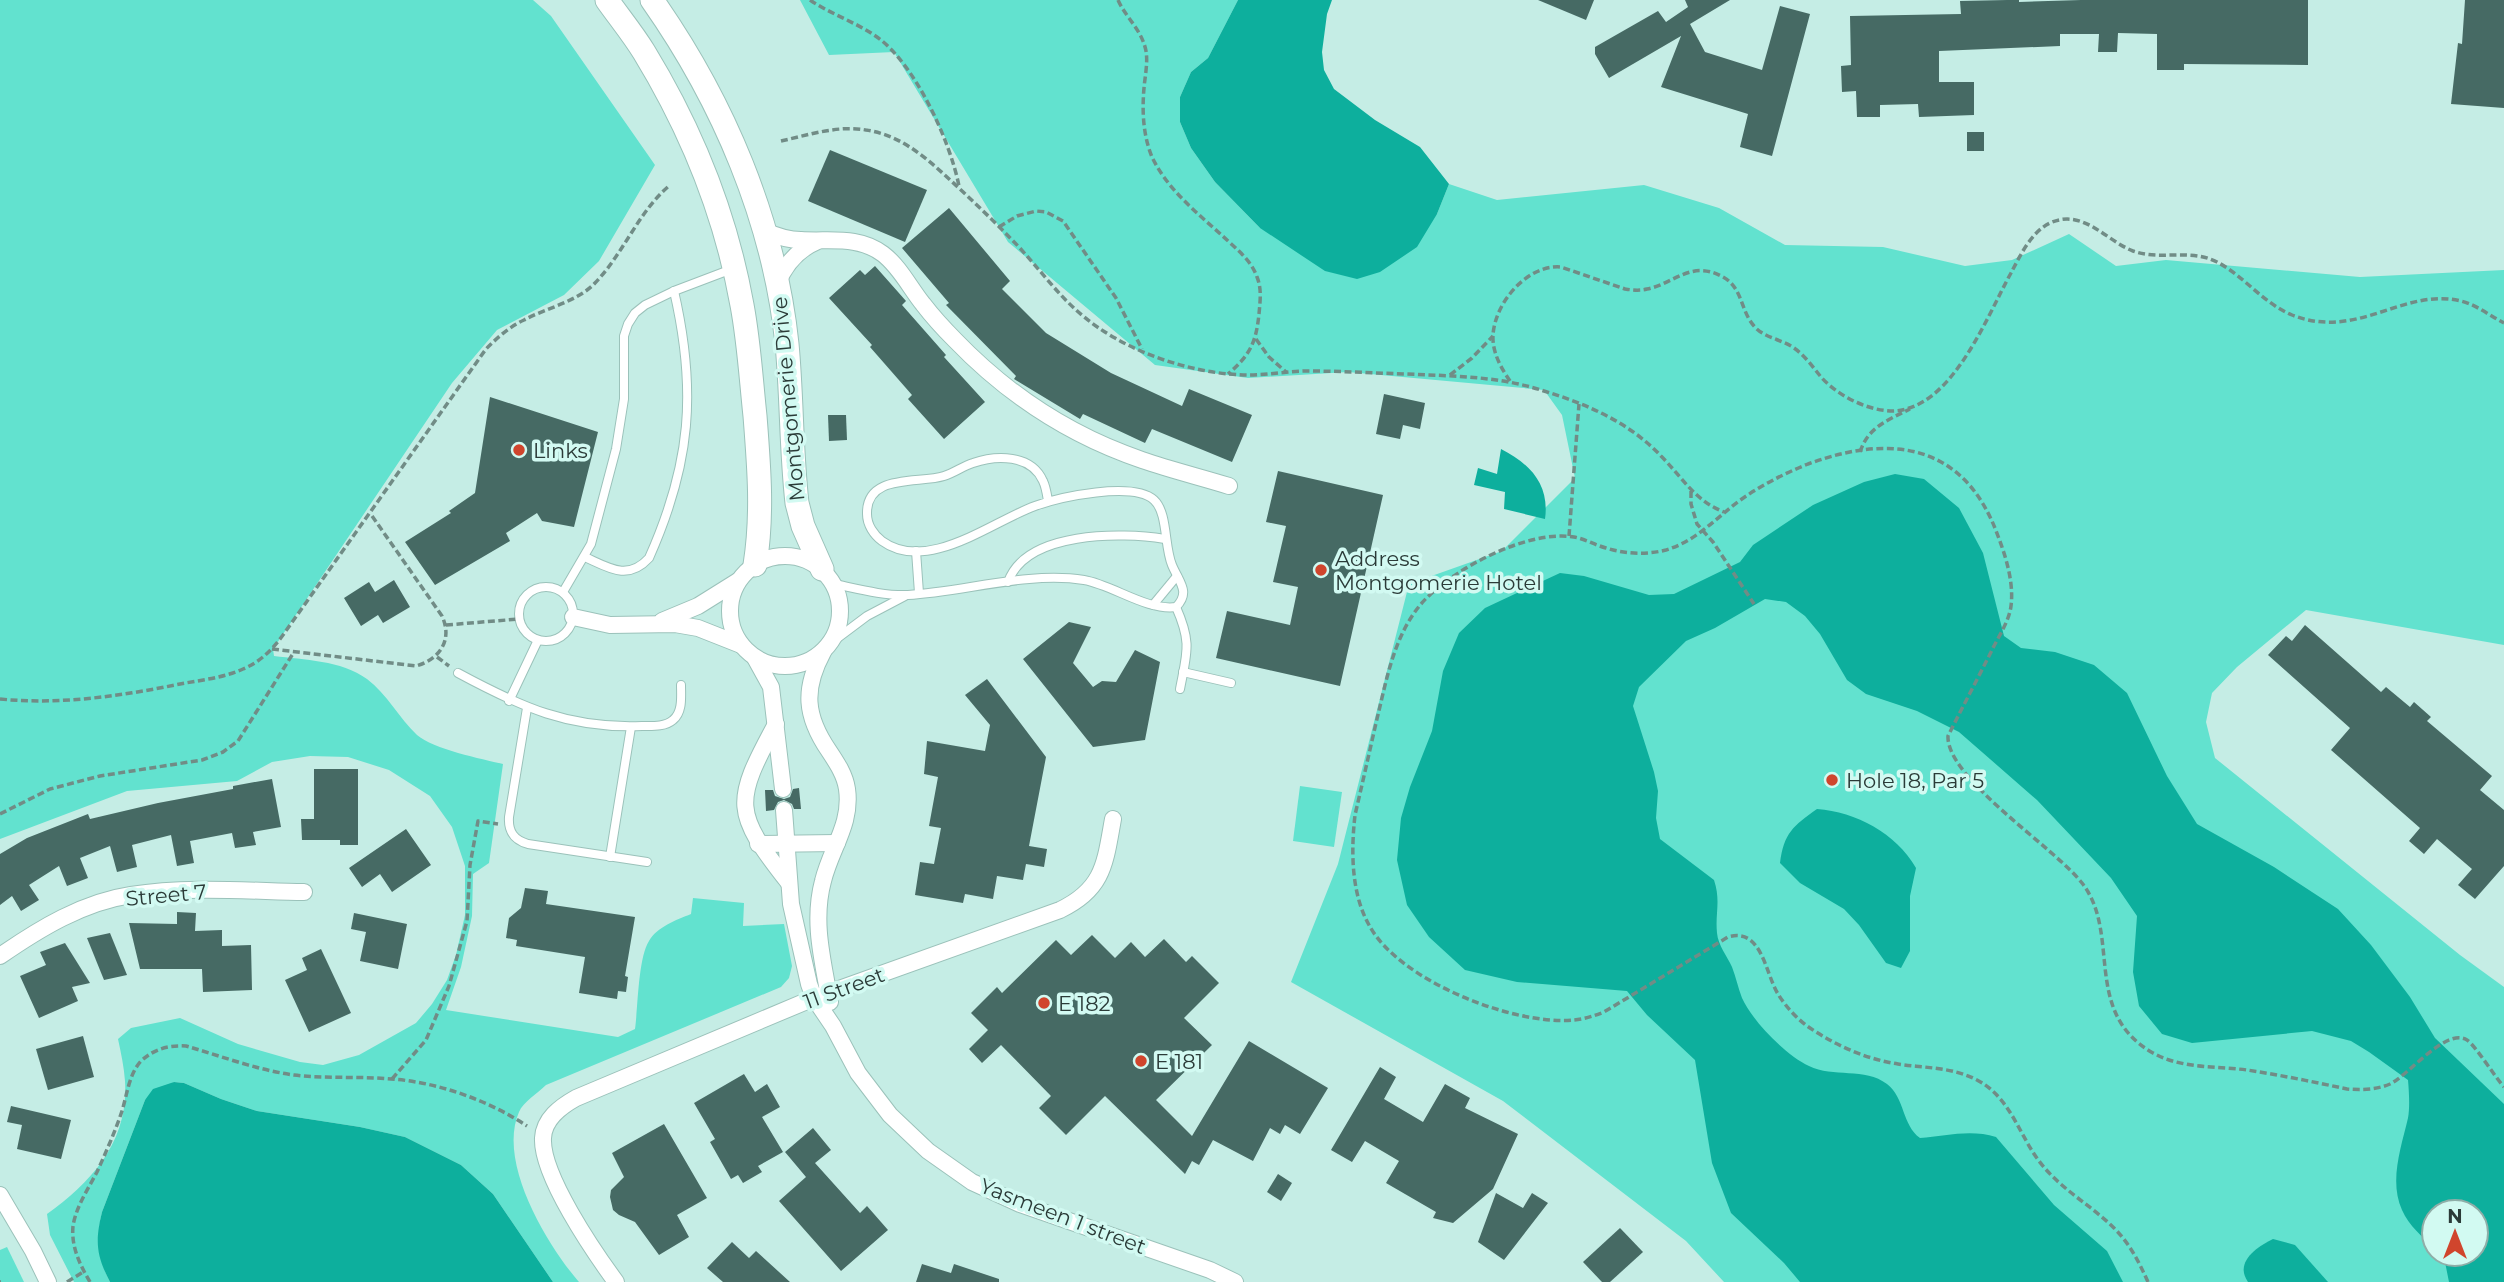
<svg xmlns="http://www.w3.org/2000/svg" width="2504" height="1282" viewBox="0 0 2504 1282" font-family="Montserrat,sans-serif">
	<style>
		.green { fill: #62e2cf; fill-rule: evenodd }
		.water { fill: #0daf9d }
		.building { fill: #466a64 }
		.lines { fill: none; stroke-linecap: round; stroke-linejoin: round }
		.lane-casing { stroke: #9bc2ba; stroke-width: 10 }
		.street-casing { stroke: #9bc2ba; stroke-width: 18 }
		.secondary-casing { stroke: #9bc2ba; stroke-width: 25 }
		.path { stroke: #718c86; stroke-width: 3.5; stroke-dasharray: 7 3.5; stroke-linecap: butt }
		.lane { stroke: #fff; stroke-width: 8 }
		.street { stroke: #fff; stroke-width: 16 }
		.secondary { stroke: #fff; stroke-width: 23 }
		.poi-dot { fill: #d0452d; stroke: #d2faf2; stroke-width: 2.5 }
		.labels { text-anchor: middle; dominant-baseline: central; stroke-width: 7; stroke-linejoin: round; paint-order: stroke }
		.street-label { font-size: 21px; fill: #2b3b38; stroke: #d2faf2 }
		.poi-label { font-size: 21px; fill: #2b3b38; stroke: #d2faf2; text-anchor: start }
	</style>
	<rect width="100%" height="100%" fill="#c5ede5"/>
	<!-- green -->
	<g class="green">
		<path d="M0,0H533L551,16L655,165L599,261L564,295L497,330L452,383L273,649L274,656C304,660 341,660 367,679C387,694 399,718 417,735C433,749 482,759 503,764L489,863L473,874L472,916L461,967L446,1010L618,1037L635,1029C638,1008 638,958 649,941C657,927 676,920 691,914L693,898L744,903L743,926L784,924L792,966L789,978L781,987L546,1085C538,1093 523,1102 519,1112C497,1162 547,1245 579,1282H553L493,1194L461,1165L405,1137L360,1127L257,1111L221,1099L184,1083L174,1082L145,1100L102,1212C96,1237 98,1259 110,1282H74L50,1235L47,1214C92,1182 129,1141 125,1081C124,1067 121,1053 118,1039L131,1028L180,1018L238,1044L300,1062L323,1065L359,1055L416,1023L432,1004L447,980L456,955L465,915V866L452,827L430,796L389,770L348,757L310,756L272,762L237,781L127,791L0,839Z"/>
		<path d="M800,0H1238L1208,58L1191,72L1180,97V122L1191,148L1215,182L1260,228L1437,214L1449,184L1497,200L1644,185L1719,208L1785,245L1883,247L1965,266L2012,260L2069,234L2116,266L2166,260L2360,277L2504,270V645L2306,610L2237,667L2212,693L2206,722L2215,758L2460,955L2504,987V1282H1724L1686,1241L1503,1101L1291,982L1338,864L1409,584L1502,551L1575,478L1562,415L1544,390L1348,372L1248,378L1155,365L1008,242L894,52L829,55ZM2434,1212H2476V1254H2434Z"/>
		<path d="M1300,786L1342,792L1334,847L1293,841Z"/>
		<path d="M7,1247L24,1282H0V1250Z"/>
	</g>
	<!-- water -->
	<g class="water">
		<path d="M1238,0H1332L1327,14L1322,52L1324,70L1334,89L1375,120L1420,147L1449,184L1437,214L1417,247L1380,272L1357,279L1325,271L1260,228L1215,182L1191,148L1180,122V97L1191,72L1208,58Z"/>
		<path d="M1501,449C1529,463 1550,484 1545,519L1504,509L1505,492L1474,485L1478,468L1497,474Z"/>
		<path d="M1895,474L1924,479L1959,508L1983,553L2004,636L2021,648L2055,652L2094,665L2127,693L2167,776L2197,824L2274,867L2338,909L2371,945L2410,997L2435,1038L2504,1104V1282H2449L2444,1257L2441,1254H2476V1212H2434V1248C2422,1236 2409,1226 2402,1210C2389,1181 2401,1148 2408,1118C2410,1107 2409,1092 2408,1080L2369,1052L2351,1041L2312,1031L2192,1043L2162,1034L2139,1006L2133,972L2137,916L2111,878L2037,800L1959,732L1917,711L1866,694L1847,680L1820,634L1805,616L1786,602L1765,599L1715,628L1686,641L1639,687L1633,706L1654,772L1658,791L1656,818L1660,839L1714,880C1721,901 1715,913 1717,933C1718,945 1727,956 1732,967C1736,977 1738,988 1742,998C1753,1022 1786,1055 1809,1066C1833,1078 1865,1067 1887,1084C1905,1098 1902,1125 1920,1138C1945,1136 1971,1129 1996,1137L2054,1205L2107,1251L2123,1282H1800L1784,1263L1731,1213L1712,1163L1695,1060L1647,1015L1627,991L1517,982L1465,970L1429,937L1407,905L1397,860L1401,818L1410,787L1432,731L1443,671L1459,633L1485,608L1560,573L1584,576L1649,595L1674,594L1740,562L1753,545L1813,505L1864,482Z"/>
		<path d="M1817,809C1856,812 1896,833 1916,868L1910,896V951L1901,968L1886,963L1859,925L1844,909L1800,883L1780,863C1784,833 1793,826 1817,809Z"/>
		<path d="M174,1082L184,1083L221,1099L257,1111L360,1127L405,1137L461,1165L493,1194L553,1282H110C96,1255 95,1241 102,1212L145,1100L153,1089Z"/>
		<path d="M2273,1239L2295,1245L2328,1282H2248C2234,1262 2257,1247 2273,1239Z"/>
	</g>
	<!-- building -->
	<g class="building">
		<path d="M1538,0H1594L1586,20Z"/>
		<path d="M1685,0H1730L1690,24L1705,52L1762,70L1780,6L1810,14L1772,156L1740,147L1748,114L1661,87L1681,36L1609,78L1595,54V47L1658,11L1666,22L1688,7Z"/>
		<path d="M2007,0H2019V2L2081,0H2308V65L2184,64V70H2157V34L2118,33L2117,52H2098L2099,34H2060V46L1939,51V82H1974V115L1919,117L1918,104L1880,105V117H1857L1856,91L1842,92L1841,66L1851,65L1850,16L1961,14L1960,1Z"/>
		<path d="M2465,0H2504V108L2451,104L2458,43L2462,44Z"/>
		<rect x="1967" y="132" width="17" height="19"/>
		<path d="M830,150L927,190L905,242L808,201Z"/>
		<path d="M949,208L1010,281L1002,289L1046,333L1111,373L1182,406L1189,389L1252,415L1232,462L1152,429L1145,443L1083,414L1080,419L1014,379L1016,376L946,305L949,303L902,248Z"/>
		<path d="M875,266L906,301L902,305L946,355L944,357L985,402L944,439L908,399L912,395L870,347L872,345L829,298L860,270L865,275Z"/>
		<path d="M1384,394L1425,403L1420,429L1403,425L1400,439L1376,434Z"/>
		<path d="M490,397L598,432L574,527L542,521L537,513L506,533L510,541L435,585L405,542L451,513L449,511L475,493Z"/>
		<path d="M828,415H846L847,440L829,441Z"/>
		<path d="M1278,471L1383,495L1340,686L1216,658L1227,611L1290,625L1298,587L1273,582L1286,526L1266,522Z"/>
		<path d="M394,580L410,607L383,623L378,615L361,626L344,598L369,582L375,592Z"/>
		<path d="M1069,622L1091,627L1073,663L1093,687L1102,681L1116,682L1135,650L1160,662L1145,740L1093,747L1023,659Z"/>
		<path d="M2305,625L2381,692L2386,687L2410,707L2414,702L2431,717L2427,721L2492,776L2480,790L2504,810V866L2475,899L2458,885L2472,869L2437,839L2424,854L2409,841L2420,828L2331,750L2350,728L2268,655L2286,636L2292,641Z"/>
		<path d="M987,679L1046,757L1029,846L1047,849L1044,867L1026,864L1023,880L997,876L993,899L965,894L963,903L915,895L920,862L934,864L941,828L929,826L938,777L924,774L927,741L985,751L990,725L965,695Z"/>
		<path d="M314,769H358V845H340V840H302L301,819H314Z"/>
		<path d="M272,779L281,827L253,832L256,845L235,848L232,833L190,841L194,863L177,866L171,835L132,845L137,867L117,872L110,846L80,858L88,878L67,886L59,866L29,885L39,900L21,911L12,896L0,905V854L27,838L88,814L90,819L158,803L233,789V786Z"/>
		<path d="M799,788L801,809H794L792,804L784,800L778,802L774,810L766,811L765,790H773L775,796L784,799L790,797L793,789Z"/>
		<path d="M406,829L431,865L392,892L380,874L362,887L349,868Z"/>
		<path d="M525,888L548,891L546,904L635,917L625,976L628,977L626,992L618,991L617,999L579,993L585,957L516,946L517,940L506,938L509,918L521,908Z"/>
		<path d="M177,912L196,913L195,931L222,930V946L251,945L252,990L203,992L202,969H140L129,923L177,924Z"/>
		<path d="M354,913L407,924L398,969L360,961L366,932L351,929Z"/>
		<path d="M110,933L127,975L104,980L87,938Z"/>
		<path d="M1092,935L1115,958L1131,942L1145,957L1164,939L1186,962L1192,956L1219,983L1184,1018L1212,1045L1156,1100L1192,1136L1249,1041L1328,1088L1300,1134L1285,1125L1280,1134L1270,1128L1253,1161L1213,1140L1199,1165L1192,1161L1185,1174L1105,1096L1066,1135L1039,1108L1051,1096L1001,1045L982,1063L969,1049L988,1030L971,1013L997,987L1002,993L1056,940L1071,955Z"/>
		<path d="M65,943L90,983L72,987L78,1001L39,1018L20,976L46,965L40,952Z"/>
		<path d="M321,949L351,1013L309,1032L285,980L307,970L302,958Z"/>
		<path d="M83,1036L94,1077L48,1090L36,1049Z"/>
		<path d="M1380,1067L1396,1077L1384,1099L1423,1122L1445,1084L1470,1098L1465,1108L1518,1134L1493,1189L1453,1223L1433,1218L1436,1212L1386,1183L1399,1161L1365,1141L1352,1162L1331,1150Z"/>
		<path d="M744,1074L755,1092L767,1084L780,1107L762,1117L783,1152L758,1166L762,1172L743,1183L738,1175L731,1179L710,1142L715,1139L694,1103Z"/>
		<path d="M11,1106L71,1120L61,1159L17,1149L22,1125L7,1122Z"/>
		<path d="M664,1124L707,1198L677,1215L689,1237L659,1255L635,1222L619,1215L613,1210L610,1197L611,1190L624,1177L612,1153Z"/>
		<path d="M813,1128L831,1150L815,1163L860,1213L867,1206L888,1230L841,1271L779,1201L806,1177L785,1152Z"/>
		<path d="M1278,1174L1292,1183L1281,1201L1267,1192Z"/>
		<path d="M1496,1193L1523,1208L1532,1193L1548,1203L1504,1260L1478,1242Z"/>
		<path d="M1620,1228L1643,1252L1610,1282H1602L1583,1262Z"/>
		<path d="M732,1242L749,1258L756,1251L790,1282H723L707,1268Z"/>
		<path d="M922,1264L951,1273L954,1264L999,1279V1282H916Z"/>
	</g>
	<g class="lines">
		<!-- lane casing -->
		<g class="lane-casing">
			<g id="lane">
				<path d="M916,551L919,593"/>
				<path d="M585,557C609,568 628,581 649,558C691,464 697,391 674,291"/>
				<path d="M1008,582C1026,531 1121,532 1165,539"/>
				<path d="M834,584C858,589 884,596 908,595C964,592 1028,571 1084,580C1113,585 1147,611 1176,607C1191,592 1179,582 1172,565C1164,546 1168,513 1154,500C1133,481 1060,497 1035,506C993,521 927,574 882,541C874,535 867,525 867,514C866,473 919,484 944,476C954,473 963,466 973,463C996,455 1031,454 1043,481C1046,487 1047,495 1048,501"/>
				<circle cx="546" cy="614" r="27"/>
				<path d="M563,592L591,544L616,449L624,399V336L628,324L635,313L645,305L674,291L732,269"/>
				<path d="M1153,605L1177,576"/>
				<path d="M1176,607C1192,643 1187,652 1180,689"/>
				<path d="M831,643L867,616L905,596"/>
				<path d="M1183,672L1231,683"/>
				<path d="M458,673C521,707 569,729 642,726C652,726 665,727 673,720C683,712 681,696 681,685"/>
				<path d="M509,701L538,640"/>
				<path d="M527,708L509,817C508,832 514,840 528,844L647,862"/>
				<path d="M610,857L631,727"/>
			</g>
		</g>
		<!-- street casing -->
		<g class="street-casing">
			<g id="street">
				<path d="M765,231C776,236 788,240 801,240C829,242 858,235 883,254C900,267 910,288 923,304C933,317 944,329 955,340C1007,394 1071,436 1142,460C1171,470 1200,477 1229,486"/>
				<path d="M777,284C785,265 797,250 816,242"/>
				<circle cx="785" cy="611" r="55"/>
				<path d="M573,617L610,625L675,624L698,628L741,645"/>
				<path d="M662,621L698,606L738,581"/>
				<path d="M823,652C803,689 805,716 829,751C837,763 845,775 847,789C852,824 831,848 823,881C812,922 823,961 830,1002"/>
				<path d="M755,658L771,687L783,789"/>
				<path d="M776,724C733,803 733,812 789,883"/>
				<path d="M784,810L791,904L809,984L814,998L833,1026L858,1073L890,1115L928,1151L972,1182L1020,1204L1210,1270L1235,1282"/>
				<path d="M758,844L837,843"/>
				<path d="M0,956C39,929 83,902 131,895C188,886 247,891 304,892"/>
				<path d="M0,1195L33,1251L48,1282"/>
				<path d="M616,1282C594,1252 541,1175 543,1138C544,1119 560,1107 576,1098L814,998L1060,910C1104,889 1105,863 1113,819"/>
			</g>
		</g>
		<!-- secondary casing -->
		<g class="secondary-casing">
			<g id="secondary">
				<path d="M607,0C619,17 633,34 644,52C691,129 726,216 742,305C749,342 751,379 755,416C759,467 763,514 755,565"/>
				<path d="M652,0C723,101 774,220 787,344C792,397 791,450 797,503L803,526L822,569"/>
			</g>
		</g>
		<!-- path -->
		<g class="path">
			<path d="M810,0C832,15 859,23 881,40C917,69 950,141 959,186"/>
			<path d="M1118,0C1126,18 1142,30 1146,51C1148,63 1145,76 1144,88C1142,111 1143,135 1152,157C1168,191 1200,215 1227,240C1239,251 1252,262 1257,277C1262,289 1260,302 1259,314C1256,343 1250,355 1228,374"/>
			<path d="M781,141C808,135 838,125 866,130C900,135 924,156 948,178C972,200 996,223 1018,246C1052,283 1069,312 1115,338C1153,360 1205,375 1249,375C1269,375 1289,371 1308,371C1341,371 1373,373 1405,374C1453,376 1499,376 1544,391C1587,404 1630,423 1661,456C1682,477 1695,501 1724,512"/>
			<path d="M999,227L1017,216L1036,211L1046,212L1063,221L1116,298L1142,349"/>
			<path d="M1256,339L1269,357L1286,372"/>
			<path d="M1450,375L1472,358L1493,336"/>
			<path d="M1510,381C1501,368 1492,352 1493,335C1495,302 1528,264 1561,267L1625,289C1632,290 1639,291 1647,289C1674,284 1691,259 1723,277C1743,288 1740,310 1754,326C1763,337 1779,339 1791,346C1804,354 1812,366 1821,377C1838,396 1868,411 1893,411C1952,409 1986,318 2011,273C2020,256 2031,232 2050,223C2083,208 2105,240 2133,251C2161,261 2190,248 2217,262C2244,276 2263,303 2292,315C2358,341 2403,287 2461,301C2477,305 2490,316 2504,323"/>
			<path d="M1860,452C1868,427 1888,420 1910,409"/>
			<path d="M1691,491V504L1697,524L1713,542L1754,604"/>
			<path d="M1569,536L1579,404"/>
			<path d="M446,625L519,619"/>
			<path d="M272,649L416,666C440,659 453,640 442,616L370,513"/>
			<path d="M437,657L449,666"/>
			<path d="M0,699C61,705 121,696 180,684C201,680 223,678 243,669C260,662 272,650 283,635L486,349C497,338 509,327 524,320C546,308 577,302 595,283C624,253 638,212 670,185"/>
			<path d="M0,814L50,789L100,776L202,760L223,752L238,741L294,652"/>
			<path d="M392,1079L426,1040L449,986L467,921L470,865L478,821L498,824"/>
			<path d="M0,1282H1"/>
			<path d="M67,1282L83,1272"/>
			<path d="M90,1282C80,1265 71,1247 73,1226C76,1207 88,1189 97,1172C106,1152 115,1132 122,1111C127,1095 129,1074 141,1061C154,1049 168,1045 186,1046C221,1056 257,1070 294,1075C327,1079 358,1076 391,1079C437,1082 488,1100 527,1126"/>
			<path d="M2148,1282C2139,1262 2130,1244 2114,1228C2091,1205 2060,1189 2039,1161C2018,1133 2010,1096 1975,1079C1951,1067 1924,1068 1898,1064C1866,1059 1837,1046 1810,1028C1798,1020 1786,1007 1778,994C1765,973 1762,927 1728,937L1604,1012C1594,1016 1584,1019 1574,1020C1513,1026 1398,980 1369,925C1351,893 1351,851 1355,815C1362,785 1369,754 1376,723C1386,683 1393,637 1421,604C1450,570 1528,529 1574,537C1585,539 1595,545 1606,548C1625,554 1646,555 1666,550C1696,541 1715,519 1739,501C1760,486 1783,474 1808,464C1892,433 1965,444 1998,536C2006,557 2014,583 2011,606C2009,622 1998,637 1991,652C1977,680 1962,708 1948,736C1946,778 2055,848 2082,883C2122,934 2081,1012 2153,1053C2182,1069 2216,1066 2247,1070C2280,1075 2314,1082 2347,1089C2361,1090 2376,1090 2390,1084C2409,1075 2446,1027 2467,1040C2475,1045 2495,1077 2504,1087"/>
		</g>
		<!-- lane -->
		<use href="#lane" class="lane"/>
		<!-- street -->
		<use href="#street" class="street"/>
		<!-- secondary -->
		<use href="#secondary" class="secondary"/>
	</g>
	<!-- markers -->
	<g class="poi-dot">
		<circle cx="519" cy="450" r="7"/>
		<circle cx="1321" cy="570" r="7"/>
		<circle cx="1832" cy="780" r="7"/>
		<circle cx="1044" cy="1003" r="7"/>
		<circle cx="1141" cy="1061" r="7"/>
	</g>
	<g class="labels">
		<!-- street labels -->
		<g class="street-label">
			<text transform="translate(788 399) rotate(-95)">Montgomerie Drive</text>
			<text transform="translate(166 895) rotate(-5)">Street 7</text>
			<text transform="translate(844 988) rotate(-20)">11 Street</text>
			<text transform="translate(1063 1216) rotate(21)">Yasmeen 1 street</text>
		</g>
		<!-- poi labels -->
		<g class="poi-label">
			<text x="533" y="450">Links</text>
			<text x="1335" y="558">Address<tspan x="1335" dy="24">Montgomerie Hotel</tspan></text>
			<text x="1846" y="780">Hole 18, Par 5</text>
			<text x="1058" y="1003">E 182</text>
			<text x="1155" y="1061">E 181</text>
		</g>
	</g>
	<!-- north arrow -->
	<g transform="translate(2455 1233)"><circle r="33" fill="#d2faf2" stroke="#8faea8" stroke-width="2"/>
	<path d="M0-5L12 26L0 18L-12 26Z" fill="#d0452d"/>
	<text y="-10" font-size="19" font-weight="bold" text-anchor="middle" fill="#2b3b38">N</text>
	</g>
</svg>
